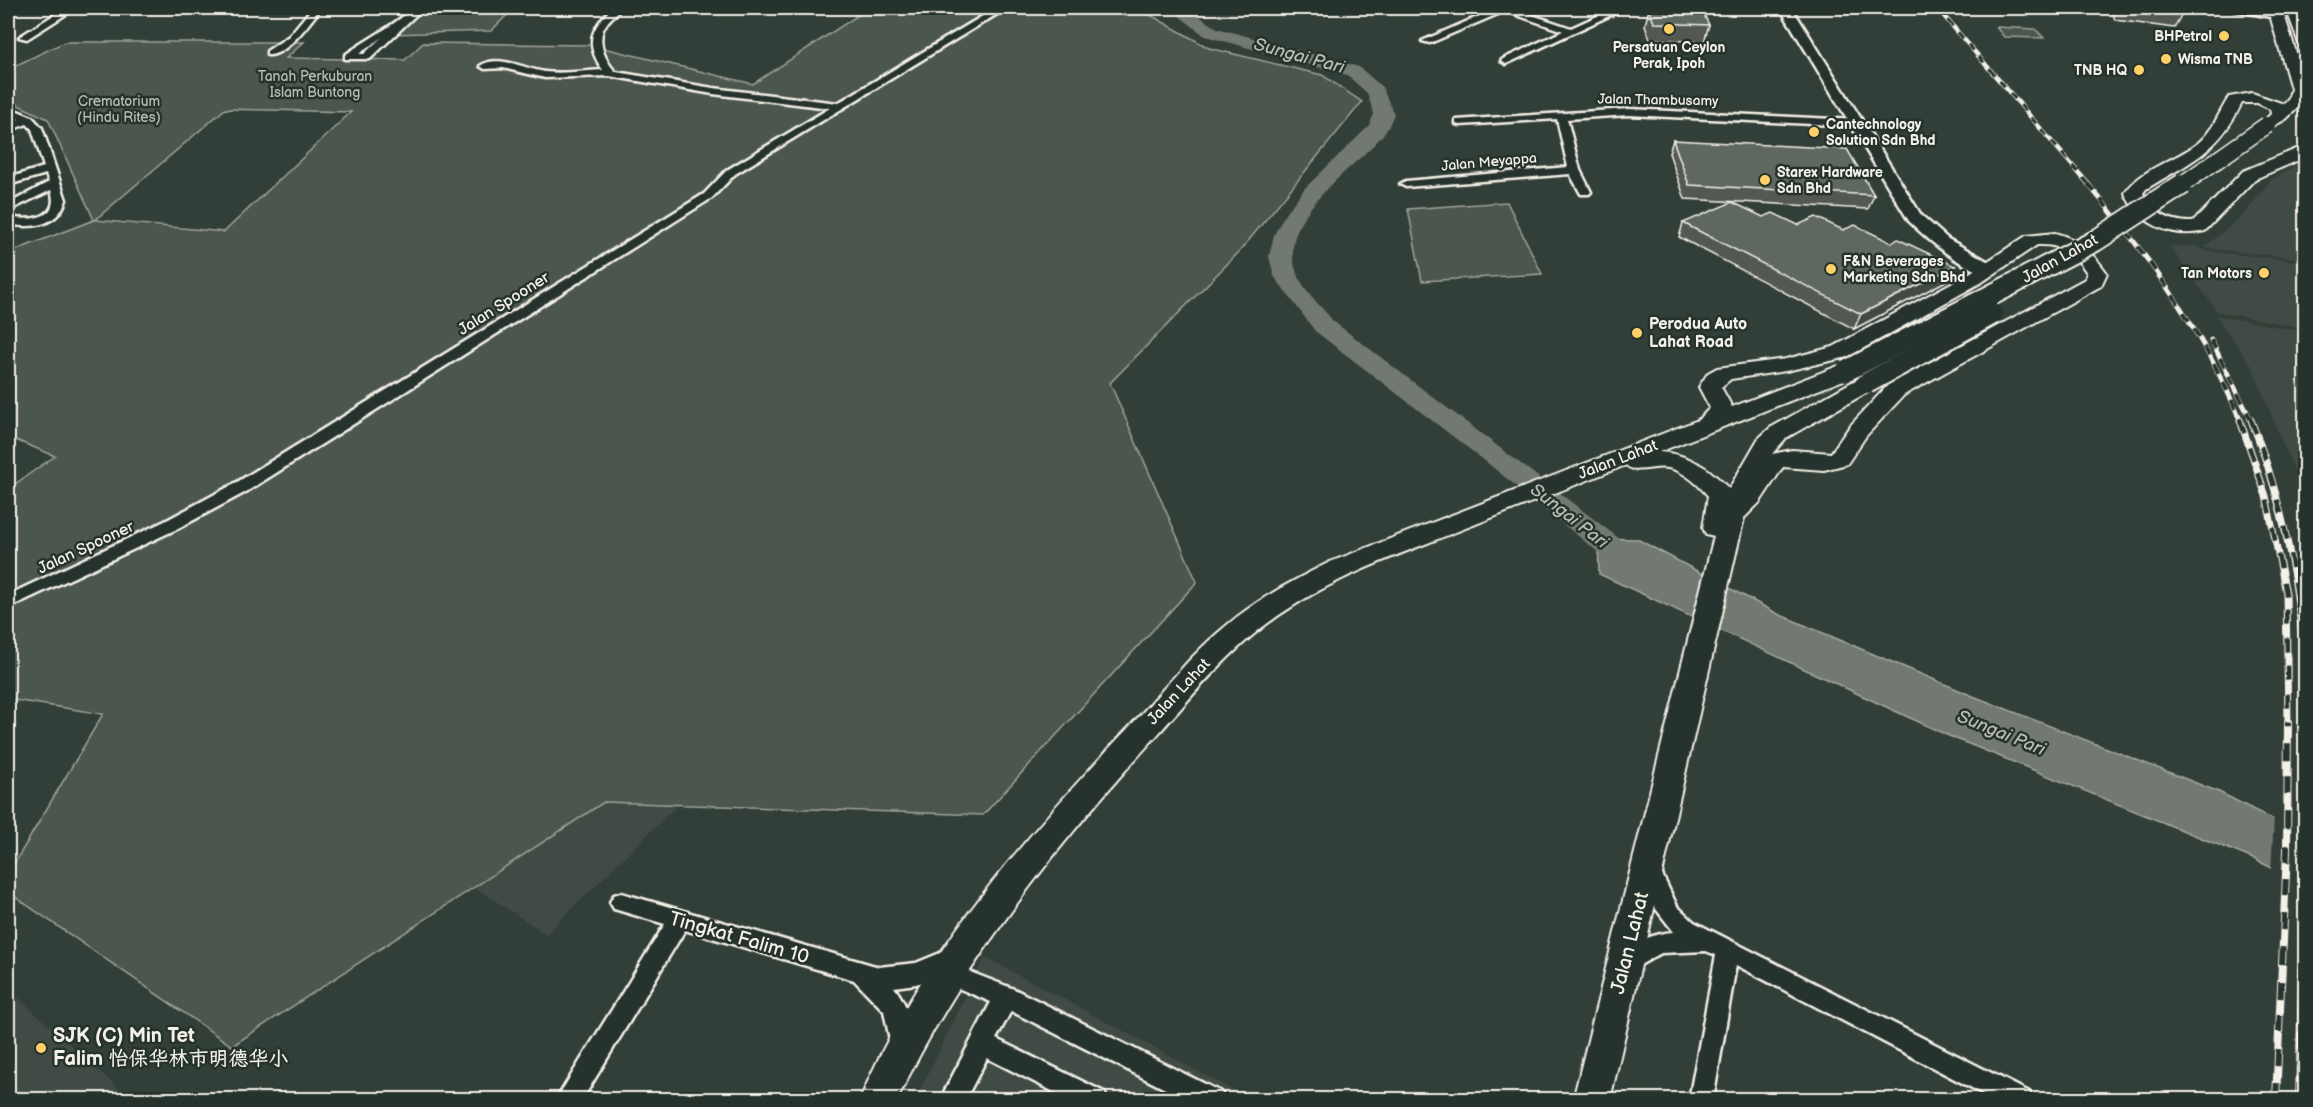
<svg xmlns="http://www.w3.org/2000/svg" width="2313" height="1107" viewBox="0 0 2313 1107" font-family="'Balsamiq Sans','LXGW WenKai TC',sans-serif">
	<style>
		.built { fill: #404b44 }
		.green { fill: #4c564f; stroke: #a0a49c; stroke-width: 1.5; fill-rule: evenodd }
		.water { fill: #727972; stroke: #a6a9a1; stroke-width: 1.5 }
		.pier { fill: #323e38 }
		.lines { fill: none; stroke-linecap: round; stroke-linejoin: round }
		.river { fill: #727972; fill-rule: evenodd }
		.street-casing { stroke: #f4f1e8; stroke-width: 5 }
		.secondary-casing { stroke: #f4f1e8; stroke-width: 5 }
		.primary-casing { stroke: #f4f1e8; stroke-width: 4 }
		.street { fill: #26332d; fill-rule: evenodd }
		.secondary { fill: #26332d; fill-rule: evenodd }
		.primary { fill: #26332d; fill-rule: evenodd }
		.rail-far3-casing { stroke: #f4f1e8; stroke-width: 4.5 }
		.rail-far2-casing { stroke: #f4f1e8; stroke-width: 5 }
		.rail-far1-casing { stroke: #f4f1e8; stroke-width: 7 }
		.rail-casing { stroke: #f4f1e8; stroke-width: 8 }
		.rail-far3 { stroke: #26332d; stroke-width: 3; stroke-dasharray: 8; stroke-linecap: butt }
		.rail-far2 { stroke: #26332d; stroke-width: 4; stroke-dasharray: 10; stroke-linecap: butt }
		.rail-far1 { stroke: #26332d; stroke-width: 4.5; stroke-dasharray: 14; stroke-linecap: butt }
		.rail { stroke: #26332d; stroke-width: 6; stroke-dasharray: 17; stroke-linecap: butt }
		.primary-bridge-far1-casing { stroke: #f4f1e8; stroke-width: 19; stroke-linecap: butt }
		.primary-bridge-casing { stroke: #f4f1e8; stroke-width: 24; stroke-linecap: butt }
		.primary-bridge-far1 { stroke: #26332d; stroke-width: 16 }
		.primary-bridge { stroke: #26332d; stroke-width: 20 }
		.wall { fill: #525953; stroke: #f4f1e8; stroke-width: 1.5 }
		.shaded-wall { fill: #424944; stroke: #f4f1e8; stroke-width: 1.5 }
		.building { fill: #5f6861; stroke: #f4f1e8; stroke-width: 1.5 }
		.poi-dot { fill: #ffd166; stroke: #26332d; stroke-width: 2 }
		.labels { text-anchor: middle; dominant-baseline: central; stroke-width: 5; stroke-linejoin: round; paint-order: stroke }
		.far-poi-label { font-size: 14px; font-weight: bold; fill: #f4f1e8; stroke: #26332d; text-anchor: start }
		.far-park-label { font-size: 14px; fill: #b9bbb2; stroke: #26332d }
		.far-street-label { font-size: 14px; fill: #f4f1e8; stroke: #26332d }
		.street-label { font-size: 16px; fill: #f4f1e8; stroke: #26332d }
		.poi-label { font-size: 16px; font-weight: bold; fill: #f4f1e8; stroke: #26332d; text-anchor: start }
		.water-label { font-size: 18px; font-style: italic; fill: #babbb3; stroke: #26332d }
		.near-street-label { font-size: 20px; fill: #f4f1e8; stroke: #26332d }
		.near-poi-label { font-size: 20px; font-weight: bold; fill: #f4f1e8; stroke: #26332d; text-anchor: start }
	</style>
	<rect width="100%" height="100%" fill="#323e38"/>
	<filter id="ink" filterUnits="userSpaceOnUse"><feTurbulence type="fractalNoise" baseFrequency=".0167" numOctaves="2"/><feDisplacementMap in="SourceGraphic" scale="12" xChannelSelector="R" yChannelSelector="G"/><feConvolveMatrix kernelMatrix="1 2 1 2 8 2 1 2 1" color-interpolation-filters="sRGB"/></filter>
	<g filter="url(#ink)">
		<!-- built -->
		<g class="built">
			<path d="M2305,160V259L2204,248L2245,213L2271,180Z"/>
			<path d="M2169,246H2196L2206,251L2305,262V328L2218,312Z"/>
			<path d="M2215,315L2305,332V492L2281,440L2252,366Z"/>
			<path d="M791,694L546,934L463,880Z"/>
			<path d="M985,957L1250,1099L915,1100Z"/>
			<path d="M13,993L130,1099H8V997Z"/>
		</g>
		<!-- green -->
		<g class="green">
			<path d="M425,8H514L491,31L394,34Z"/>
			<path d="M869,8H1138L1209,48L1322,75L1362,102L1240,251L1110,383L1197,582L983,815L604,802L232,1046L8,892V874L103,714L8,699V489L55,456L8,437V253L94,220L48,119L8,100V69L65,42H304L286,58L405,60L423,43L591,45L753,84ZM225,109L351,112L224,232L95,220Z"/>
			<path d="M1996,27L2035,29L2044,38L2004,37Z"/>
			<path d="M1507,202L1542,274L1422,281L1408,209Z"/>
		</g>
		<!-- water -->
		<path class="water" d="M1598,538L1637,539L1778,614L1973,696L2219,792L2305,836V885L2256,860L1949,736L1599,574Z"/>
		<!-- pier -->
		<path class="pier" d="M2274,817L2306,833V888L2271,871Z"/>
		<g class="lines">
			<!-- river -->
			<path class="river" d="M1169,8H1187L1217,28L1359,67L1382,87L1394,114L1388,128C1360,168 1273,214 1297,273C1303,290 1321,306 1333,321L1641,555L1645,562L1641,569L1630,573L1619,569L1485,461L1315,331L1274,276L1269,256L1274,235L1285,214L1305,188L1369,126L1374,114L1367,93L1347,75L1205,36Z"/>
			<!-- street casing -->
			<g class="street-casing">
				<g id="street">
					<path d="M65,8H76L27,39L19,37Z"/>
					<path d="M312,8H321C310,22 286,57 267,55V51L289,36Z"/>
					<path d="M413,8H423L370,59H345V55C366,40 395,25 413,8ZM382,37L364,54H359Z"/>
					<path d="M612,8H622C616,14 609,19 605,26C596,40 605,62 616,72L713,88L838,103L996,8H1007L735,174L712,198L246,492L177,529L8,608V595L165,521L234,484L704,194L727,170L830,108L713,94L609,76L545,78L503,68L485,69L480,66C498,53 526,70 545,72C564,74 584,71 603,70C584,44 591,28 612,8Z"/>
					<path d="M1498,8H1511L1571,28L1615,8H1626L1506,64L1501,61L1503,59L1563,31L1505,11L1430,43L1422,41Z"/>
					<path d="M2222,8H2243L2281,15L2276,18Z"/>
					<path d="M8,107L32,117L42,128L66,200C58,226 31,229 8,224V217C29,221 61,220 51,190L8,211V204L49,182L46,174L8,185V178L44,167L32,129L27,124L8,131V124L19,119L8,114Z"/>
					<path d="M1629,109L1855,120L1860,123L1855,126L1629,115L1567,119L1580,170L1591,192L1589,194H1581L1570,174L1406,187L1400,184L1406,181L1568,167L1557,119L1460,125L1456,124V120Z"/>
					<path d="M1651,863L1658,866L1677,906L1694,922L2029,1092L2033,1100H1995L1736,965L1713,1100H1689L1716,955L1706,951L1661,953L1626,973L1618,970L1615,963C1624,944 1655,933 1674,932L1656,909L1641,872L1644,866Z"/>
					<path d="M621,893L879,967L916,963L950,949L958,952L961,959L957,967L1014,989L1221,1092L1225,1100H1187L1011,1011L996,1039L1104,1092L1108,1100H1070L987,1058L965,1100H940L991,1002L939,980L938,977L916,984L894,987C907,1004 917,1029 908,1050L900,1053L892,1050L884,1011L854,980L685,930L582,1100H556L665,924L614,909L610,902L614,895Z"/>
				</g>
			</g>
			<!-- secondary casing -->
			<g class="secondary-casing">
				<path id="secondary" d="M1780,8H1792L1921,215L1948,239L1994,265L1997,269L1994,273C1971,278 1925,237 1909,221Z"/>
			</g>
			<!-- primary casing -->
			<g class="primary-casing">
				<g id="primary">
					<path d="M2268,8H2282L2306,84L2304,102L2286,119L2270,128L2262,123L2271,114L2270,109L2257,103H2242C2218,153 2190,162 2146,189L2143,193C2151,213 2172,223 2193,222L2243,171L2306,145V157L2255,179L2205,231C2173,239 2137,224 2125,193C2141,168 2175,161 2198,143C2213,131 2219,112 2229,97L2252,93L2284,104L2288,100L2291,89Z"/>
					<path d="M2286,8H2300L2306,23V48L2299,44Z"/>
					<path d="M2055,233C2080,240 2092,252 2107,273L2101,286L1904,395L1866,436L1847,464L1824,470L1783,467L1760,502L1744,518L1610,1100H1573L1714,536L1706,534L1703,528L1708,496C1698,484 1684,471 1668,468C1655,465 1635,475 1626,465C1565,489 1504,513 1443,537C1392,557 1340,576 1293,606C1239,639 1201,686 1159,733C1057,845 963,962 897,1100H860C919,956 1027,835 1132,724C1163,691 1191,654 1226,626C1257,599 1294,580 1330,562L1698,420L1710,408L1699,387L1708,373L1717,368L1786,359L1833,347L1968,274L2026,236ZM2037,245C2062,244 2074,253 2087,273L2085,279L1888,385L1850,426L1831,453L1792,450L1772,454L1786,438L1875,388L1878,383L1875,378H1859L1770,428L1758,439L1729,489C1710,468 1689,454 1659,452L1854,376L1857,371L1854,366H1838L1732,407L1721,387L1731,379L1786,371L1848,357L1982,282Z"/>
				</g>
			</g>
			<!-- street -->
			<use href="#street" class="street"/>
			<!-- secondary -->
			<use href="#secondary" class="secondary"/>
			<!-- primary -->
			<use href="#primary" class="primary"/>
			<!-- rail-far3 casing -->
			<g class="rail-far3-casing">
				<path id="rail-far3" d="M1937,8L2090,186"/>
			</g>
			<!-- rail-far2 casing -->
			<g class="rail-far2-casing">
				<g id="rail-far2">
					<path d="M2088,184C2149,257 2205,334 2241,422"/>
					<path d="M2211,340L2252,422"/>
				</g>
			</g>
			<!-- rail-far1 casing -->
			<g class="rail-far1-casing">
				<g id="rail-far1">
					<path d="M2240,420L2266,496L2286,593L2288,723"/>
					<path d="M2251,420C2286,507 2301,596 2306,689"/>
				</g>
			</g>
			<!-- rail casing -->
			<g class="rail-casing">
				<g id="rail">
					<path d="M2276,1100L2287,851L2288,722"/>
					<path d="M2299,1100L2306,830"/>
				</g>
			</g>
			<!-- rail-far3 -->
			<use href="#rail-far3" class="rail-far3"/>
			<!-- rail-far2 -->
			<use href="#rail-far2" class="rail-far2"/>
			<!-- rail-far1 -->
			<use href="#rail-far1" class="rail-far1"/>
			<!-- rail -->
			<use href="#rail" class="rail"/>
			<!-- primary-bridge-far1 casing -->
			<g class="primary-bridge-far1-casing">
				<path id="primary-bridge-far1" d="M2180,186L2267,125"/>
			</g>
			<!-- primary-bridge casing -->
			<g class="primary-bridge-casing">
				<g id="primary-bridge">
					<path d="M1846,371L2095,241L2183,184"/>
					<path d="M1867,383L1993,314"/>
				</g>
			</g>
			<!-- primary-bridge-far1 -->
			<use href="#primary-bridge-far1" class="primary-bridge-far1"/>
			<!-- primary-bridge -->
			<use href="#primary-bridge" class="primary-bridge"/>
		</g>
		<!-- wall -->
		<g class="wall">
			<path d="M2111,8H2182L2183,12L2174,28L2115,20Z"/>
			<path d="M1649,9L1709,25L1704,42L1650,39L1645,25Z"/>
			<path d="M1673,140L1874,195L1868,209L1685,199L1669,153Z"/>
			<path d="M1763,217L1948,280L1854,329L1679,237L1683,223Z"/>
		</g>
		<!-- shaded-wall -->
		<path class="shaded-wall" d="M1955,266L1948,280L1854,329L1861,314Z"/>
		<!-- building -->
		<g class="building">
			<path d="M1657,8H1701L1709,25L1654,23L1649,9Z"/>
			<path d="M2152,8H2182L2183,12Z"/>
			<path d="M1673,140L1847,149L1874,195L1689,185Z"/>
			<path d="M1732,202L1763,217L1773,213L1798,225L1816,217L1843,230L1855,225L1892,243L1898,239L1955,266L1861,314L1683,223Z"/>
		</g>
	</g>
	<!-- markers -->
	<g class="poi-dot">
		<circle cx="1669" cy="29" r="6"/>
		<circle cx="2224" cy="36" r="6"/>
		<circle cx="2166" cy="59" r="6"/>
		<circle cx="2139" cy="70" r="6"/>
		<circle cx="1814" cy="132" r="6"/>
		<circle cx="1765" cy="180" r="6"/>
		<circle cx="1831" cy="269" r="6"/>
		<circle cx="2264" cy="273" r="6"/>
		<circle cx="1637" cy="333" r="6"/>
		<circle cx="41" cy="1048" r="6"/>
	</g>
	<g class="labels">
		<!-- far-poi labels -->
		<g class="far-poi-label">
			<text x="2212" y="36" text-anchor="end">BHPetrol</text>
			<text x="1669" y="47" text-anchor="middle">Persatuan Ceylon<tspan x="1669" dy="16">Perak, Ipoh</tspan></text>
			<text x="2178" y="59">Wisma TNB</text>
			<text x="2127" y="70" text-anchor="end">TNB HQ</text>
			<text x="1826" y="124">Cantechnology<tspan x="1826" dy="16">Solution Sdn Bhd</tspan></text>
			<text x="1777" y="172">Starex Hardware<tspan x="1777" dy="16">Sdn Bhd</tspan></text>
			<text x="1843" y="261">F&amp;N Beverages<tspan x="1843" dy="16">Marketing Sdn Bhd</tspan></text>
			<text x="2252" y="273" text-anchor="end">Tan Motors</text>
		</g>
		<!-- far-park labels -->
		<g class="far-park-label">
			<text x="315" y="76">Tanah Perkuburan<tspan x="315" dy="16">Islam Buntong</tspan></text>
			<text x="119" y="101">Crematorium<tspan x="119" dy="16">(Hindu Rites)</tspan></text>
		</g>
		<!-- far-street labels -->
		<g class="far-street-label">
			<text transform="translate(1658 100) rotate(1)">Jalan Thambusamy</text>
			<text transform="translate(1489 162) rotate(-5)">Jalan Meyappa</text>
		</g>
		<!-- street labels -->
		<g class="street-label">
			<text transform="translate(2060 259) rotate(-29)">Jalan Lahat</text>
			<text transform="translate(504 304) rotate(-32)">Jalan Spooner</text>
			<text transform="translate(1618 460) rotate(-21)">Jalan Lahat</text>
			<text transform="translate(86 548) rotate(-25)">Jalan Spooner</text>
			<text transform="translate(1179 692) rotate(-47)">Jalan Lahat</text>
		</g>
		<!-- poi labels -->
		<g class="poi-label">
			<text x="1649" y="324">Perodua Auto<tspan x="1649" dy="18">Lahat Road</tspan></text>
		</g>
		<!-- water labels -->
		<g class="water-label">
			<text transform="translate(1299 56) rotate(15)">Sungai Pari</text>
			<text transform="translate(1569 516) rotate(38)">Sungai Pari</text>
			<text transform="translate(2001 733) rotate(22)">Sungai Pari</text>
		</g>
		<!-- near-street labels -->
		<g class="near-street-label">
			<text transform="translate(739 938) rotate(16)">Tingkat Falim 10</text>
			<text transform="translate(1630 943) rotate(-76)">Jalan Lahat</text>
		</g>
		<!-- near-poi labels -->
		<g class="near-poi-label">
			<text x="53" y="1036">SJK (C) Min Tet<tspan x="53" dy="23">Falim 怡保华林市明德华小</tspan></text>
		</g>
	</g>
	<!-- margin -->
	<rect width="2313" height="1107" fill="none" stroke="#26332d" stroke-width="30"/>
	<rect x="15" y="15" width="2283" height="1077" fill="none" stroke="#f4f1e8" stroke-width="2" filter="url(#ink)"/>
</svg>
